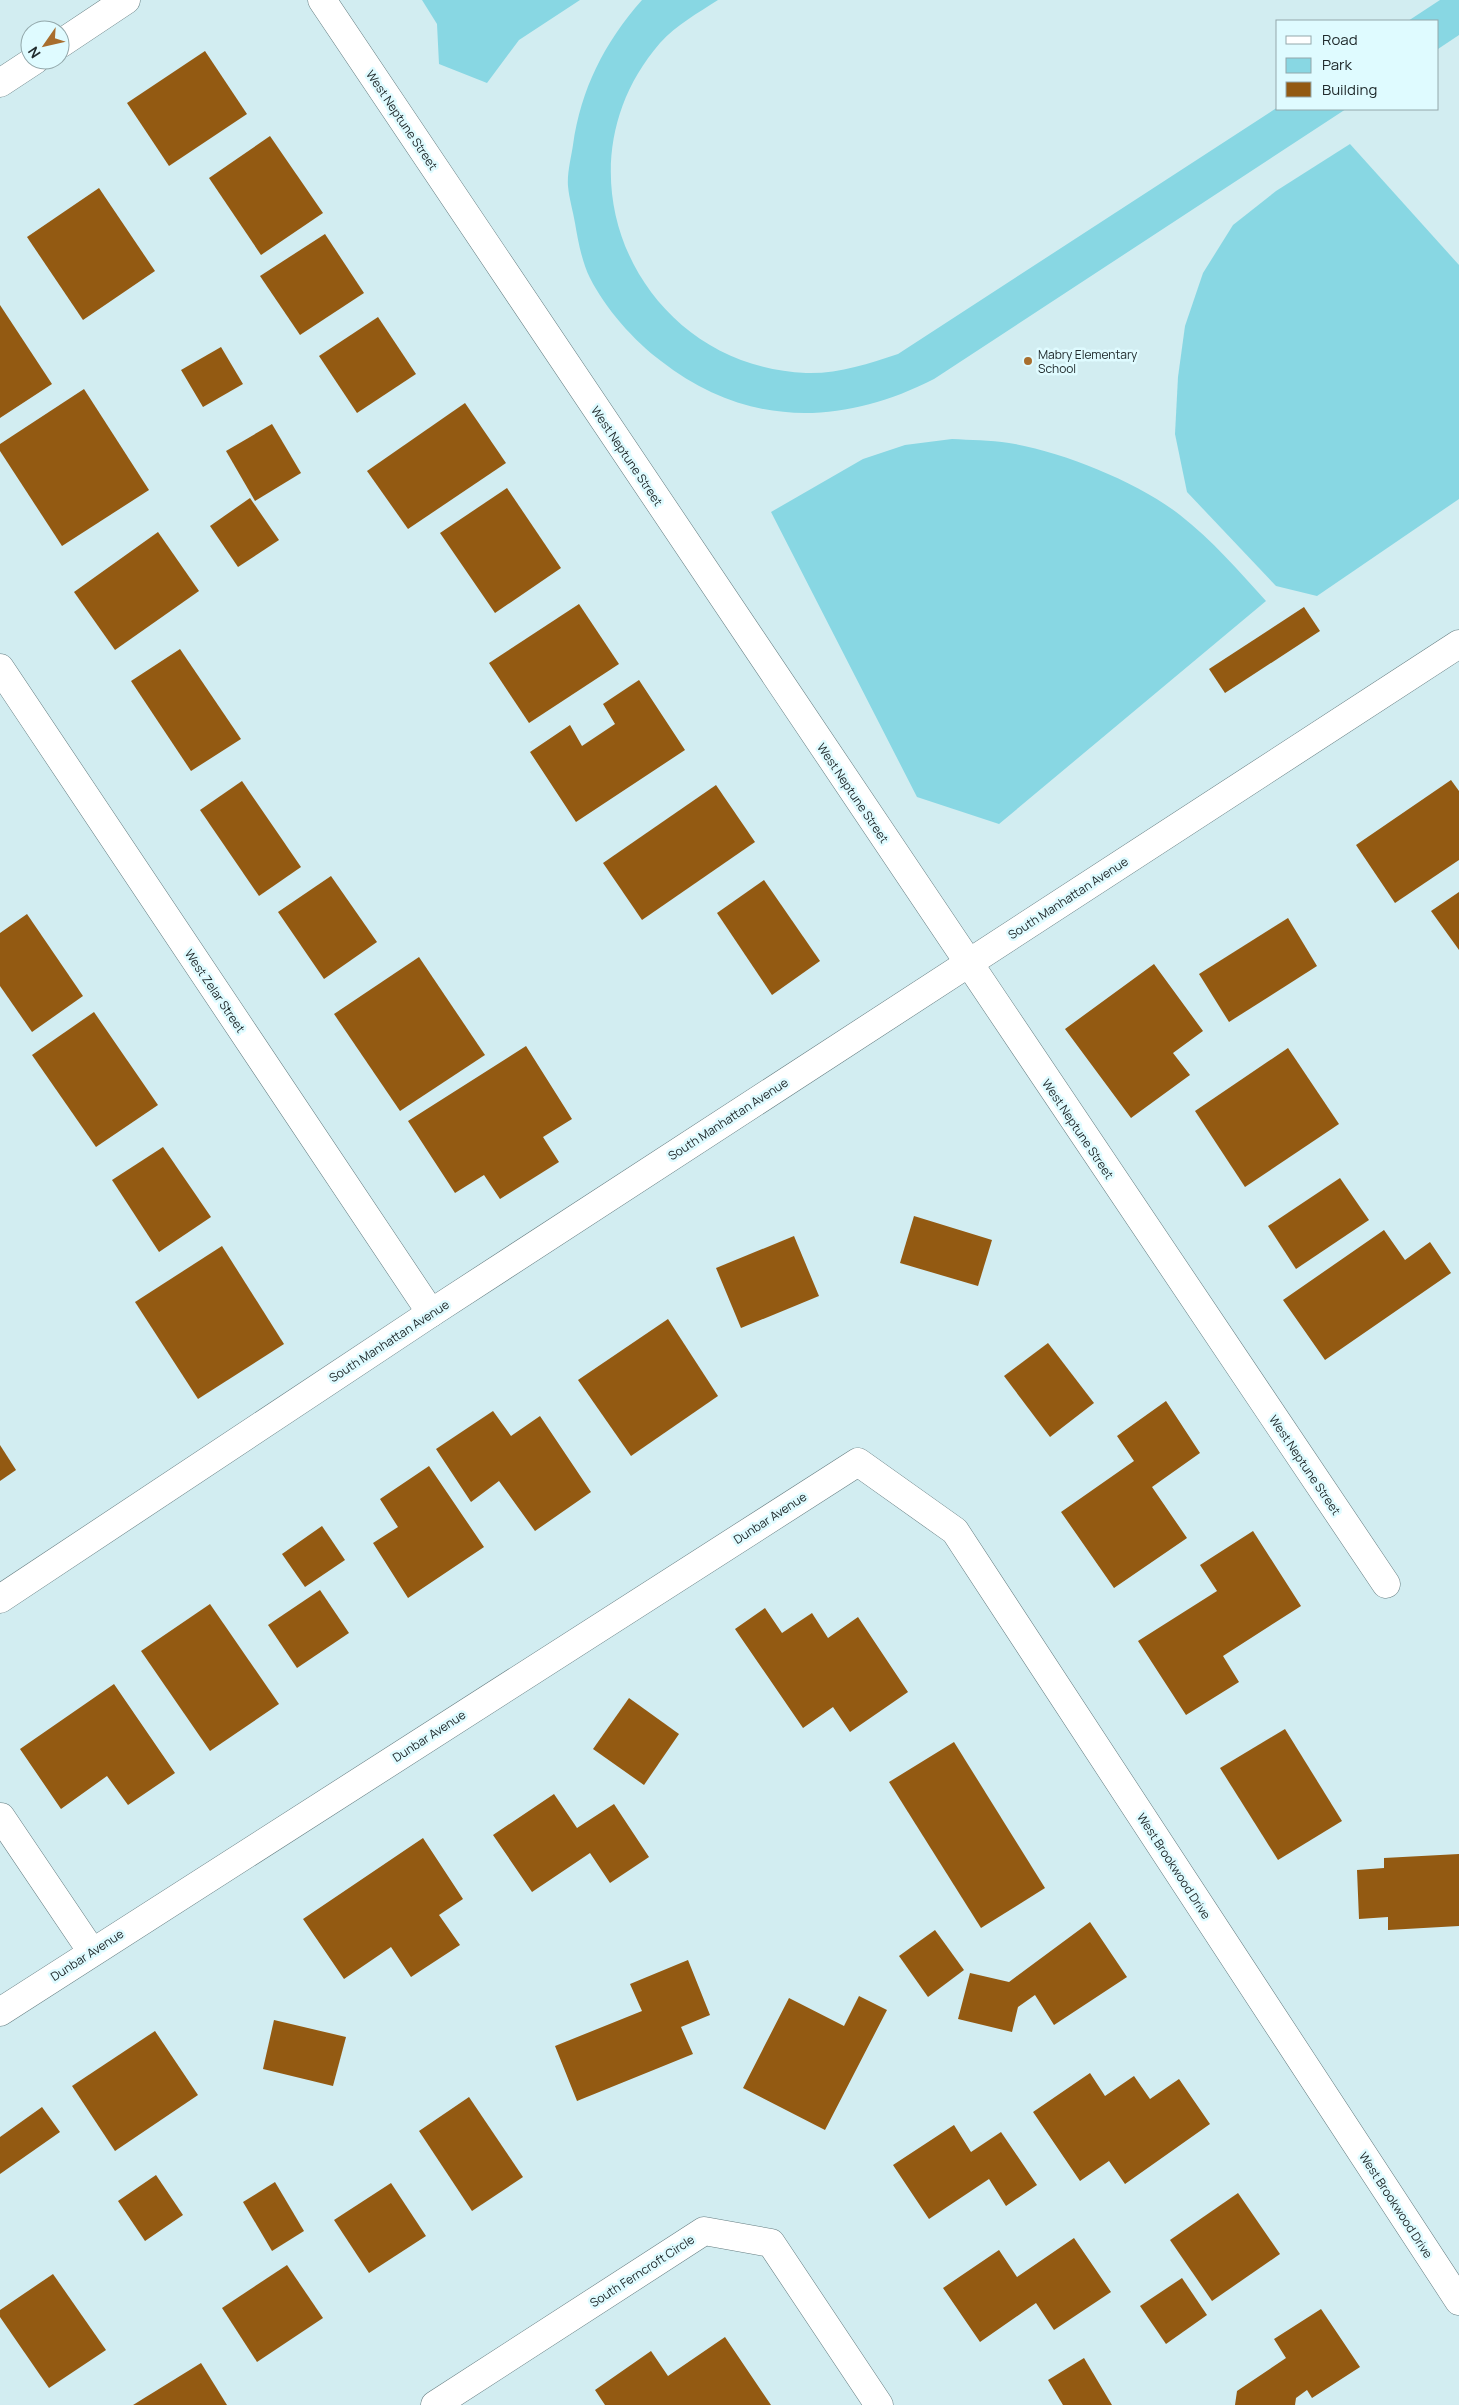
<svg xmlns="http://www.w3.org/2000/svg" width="1459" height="2405" viewBox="0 0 1459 2405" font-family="Manrope,sans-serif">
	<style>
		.green { fill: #88d7e3 }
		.building { fill: #935a12 }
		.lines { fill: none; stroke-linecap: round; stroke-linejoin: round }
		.minor-casing { stroke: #657d81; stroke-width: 29 }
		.minor { stroke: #fff; stroke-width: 28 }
		.poi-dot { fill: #a86e2e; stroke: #dffbff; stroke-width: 2 }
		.labels { text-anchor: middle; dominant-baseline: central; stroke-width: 5; stroke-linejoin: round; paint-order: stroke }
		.street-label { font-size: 12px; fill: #212b2d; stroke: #dffbff }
		.poi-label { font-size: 12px; fill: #212b2d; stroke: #dffbff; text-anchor: start }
	</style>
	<rect width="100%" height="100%" fill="#d2edf1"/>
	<!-- green -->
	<g class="green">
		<path d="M422,0H580L519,40L487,83L439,64L437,24Z"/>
		<path d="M642,0H718C698,13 676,25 660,43C549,171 638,366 806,373C838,374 868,364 898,354L1278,107V109H1346L934,379C840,427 745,427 661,361C634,341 605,308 590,278C582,262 578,241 575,223C573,211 569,198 568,186C567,173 571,158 573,145C581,89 604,43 642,0Z"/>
		<path d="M1440,0H1459V35L1438,49V21H1408Z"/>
		<path d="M1350,144L1459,265V499L1317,596L1276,586L1187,492L1175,434L1178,377L1185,326L1203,273L1233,225L1276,191Z"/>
		<path d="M952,439C970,440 990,440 1009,443C1061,451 1138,482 1180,515C1212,540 1239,571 1266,601L999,824L917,797L771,512L863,459L905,445Z"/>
	</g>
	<!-- building -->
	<g class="building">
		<path d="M205,51L247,114L169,166L127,103Z"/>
		<path d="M270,136L323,213L261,255L209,178Z"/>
		<path d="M99,188L155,271L83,320L27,237Z"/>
		<path d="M325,234L364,293L300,335L260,276Z"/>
		<path d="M0,305L52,384L0,418Z"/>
		<path d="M378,317L416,374L357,413L319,356Z"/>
		<path d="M221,347L243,384L203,407L181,370Z"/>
		<path d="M84,389L149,490L62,546L0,451V444Z"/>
		<path d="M465,403L506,463L408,529L367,471Z"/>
		<path d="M272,424L301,473L255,501L226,451Z"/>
		<path d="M507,488L561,568L495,613L440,533Z"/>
		<path d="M250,498L279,540L238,567L210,526Z"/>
		<path d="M158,532L199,591L115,650L74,592Z"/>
		<path d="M579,604L619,664L529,723L489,663Z"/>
		<path d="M1304,607L1320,631L1225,693L1209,669Z"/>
		<path d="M180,649L241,739L191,771L131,681Z"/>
		<path d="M639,680L685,750L576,822L530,752L570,725L582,746L615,724L603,704Z"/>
		<path d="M1451,780L1459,791V860L1395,903L1356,845Z"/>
		<path d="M242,781L301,867L259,896L200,810Z"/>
		<path d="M716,785L755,842L642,920L603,863Z"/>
		<path d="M331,876L377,942L324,979L278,912Z"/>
		<path d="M764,880L820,961L772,995L717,913Z"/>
		<path d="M1459,892V950L1431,911Z"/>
		<path d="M27,914L83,996L32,1032L0,986V933Z"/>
		<path d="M1288,918L1317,966L1229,1022L1199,974Z"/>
		<path d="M419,957L485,1055L400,1111L334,1014Z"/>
		<path d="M1154,964L1203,1031L1173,1053L1190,1075L1131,1118L1065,1029Z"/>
		<path d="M94,1012L158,1105L96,1147L32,1055Z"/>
		<path d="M526,1046L572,1119L543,1137L559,1162L500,1199L484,1175L455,1193L408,1121Z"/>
		<path d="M1288,1048L1339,1124L1245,1187L1195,1111Z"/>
		<path d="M163,1147L211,1217L159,1252L112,1180Z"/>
		<path d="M1340,1178L1369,1220L1296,1269L1268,1226Z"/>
		<path d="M914,1216L992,1240L978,1286L900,1263Z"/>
		<path d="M1384,1230L1405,1260L1430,1242L1451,1273L1325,1360L1283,1300Z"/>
		<path d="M794,1236L819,1296L741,1328L716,1268Z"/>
		<path d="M222,1246L284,1344L198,1399L135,1302Z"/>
		<path d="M668,1319L718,1396L631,1456L578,1380Z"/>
		<path d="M1048,1343L1094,1403L1050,1437L1004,1376Z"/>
		<path d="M1166,1401L1200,1453L1152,1487L1187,1538L1114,1588L1061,1512L1134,1461L1117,1436Z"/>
		<path d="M493,1411L511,1436L540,1416L591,1492L535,1531L499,1481L471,1502L436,1449Z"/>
		<path d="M0,1445L16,1470L0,1481Z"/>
		<path d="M429,1466L484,1547L408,1598L373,1543L398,1527L380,1499Z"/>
		<path d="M322,1526L345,1560L305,1587L282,1554Z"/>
		<path d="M1253,1531L1301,1606L1223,1656L1239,1682L1186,1715L1138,1641L1217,1591L1200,1565Z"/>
		<path d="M320,1590L349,1633L297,1668L268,1625Z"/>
		<path d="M210,1604L279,1704L210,1751L141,1651Z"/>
		<path d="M765,1608L782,1633L812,1613L828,1638L858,1617L908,1692L850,1732L833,1707L803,1728L735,1629Z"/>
		<path d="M114,1684L175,1773L128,1805L107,1776L61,1809L20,1749Z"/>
		<path d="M629,1698L679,1734L644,1785L593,1749Z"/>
		<path d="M1285,1729L1342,1821L1278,1860L1220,1768Z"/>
		<path d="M954,1742L1045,1888L981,1928L889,1782Z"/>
		<path d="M554,1794L577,1828L614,1804L649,1857L610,1883L590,1853L532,1892L493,1835Z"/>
		<path d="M423,1838L463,1899L439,1915L460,1945L411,1977L391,1947L344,1979L303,1919Z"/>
		<path d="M1459,1854V1926L1388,1930V1917L1359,1919L1357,1870L1384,1868V1858Z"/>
		<path d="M1090,1922L1127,1977L1054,2025L1035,1995L1018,2007L1012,2032L958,2019L970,1973L1009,1982Z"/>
		<path d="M935,1930L964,1970L928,1997L899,1956Z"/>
		<path d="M688,1960L710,2015L681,2027L693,2054L577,2101L555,2046L642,2011L630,1984Z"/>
		<path d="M859,1996L887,2010L825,2130L743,2088L789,1998L844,2026Z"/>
		<path d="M274,2020L346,2037L333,2086L263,2069Z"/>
		<path d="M155,2031L198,2095L115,2151L72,2086Z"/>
		<path d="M1090,2073L1105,2096L1134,2076L1150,2099L1179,2079L1210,2124L1125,2184L1109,2161L1080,2181L1033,2112Z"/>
		<path d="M469,2097L523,2177L472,2211L419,2131Z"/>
		<path d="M42,2107L60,2132L0,2174V2137Z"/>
		<path d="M954,2125L971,2152L1001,2132L1037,2185L1006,2206L989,2179L929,2219L893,2165Z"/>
		<path d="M156,2175L183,2215L145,2241L118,2201Z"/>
		<path d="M275,2182L304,2231L272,2251L243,2202Z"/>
		<path d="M391,2183L426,2236L369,2273L334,2220Z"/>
		<path d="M1238,2193L1280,2254L1212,2301L1170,2240Z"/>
		<path d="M1074,2238L1111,2292L1054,2330L1036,2303L980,2342L943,2288L999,2250L1017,2277Z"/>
		<path d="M287,2265L323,2318L257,2362L222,2308Z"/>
		<path d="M53,2274L106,2350L49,2388L0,2317V2310Z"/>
		<path d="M1182,2278L1207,2315L1166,2344L1140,2306Z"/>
		<path d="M1321,2309L1360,2367L1312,2398L1307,2390L1296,2398L1295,2405H1235L1237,2391L1286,2358L1274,2339Z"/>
		<path d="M725,2337L771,2405H605L595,2390L651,2351L668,2376Z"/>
		<path d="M1084,2358L1112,2405H1063L1048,2380Z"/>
		<path d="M201,2363L227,2405H133Z"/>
	</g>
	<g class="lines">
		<!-- minor casing -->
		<g class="minor-casing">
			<g id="minor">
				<path d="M322,0L1386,1584"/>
				<path d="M60,44L126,0"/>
				<path d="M0,83L35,60"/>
				<path d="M0,668L431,1313"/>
				<path d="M0,1599L431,1313L1459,644"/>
				<path d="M1,1817L92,1952"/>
				<path d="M0,2012L858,1462L955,1531L1459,2301"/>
				<path d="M435,2405L704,2231L771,2243L879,2405"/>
			</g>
		</g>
		<!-- minor -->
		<use href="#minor" class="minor"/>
	</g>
	<!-- markers -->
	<circle class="poi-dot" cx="1028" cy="361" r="5"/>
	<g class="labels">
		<!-- street labels -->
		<g class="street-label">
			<text transform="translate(402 120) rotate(56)">West Neptune Street</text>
			<text transform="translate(627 456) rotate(56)">West Neptune Street</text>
			<text transform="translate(853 793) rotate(56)">West Neptune Street</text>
			<text transform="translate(1068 898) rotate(-33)">South Manhattan Avenue</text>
			<text transform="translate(215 991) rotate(56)">West Zelar Street</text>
			<text transform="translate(728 1119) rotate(-33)">South Manhattan Avenue</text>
			<text transform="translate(1078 1129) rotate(56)">West Neptune Street</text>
			<text transform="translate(389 1341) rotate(-33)">South Manhattan Avenue</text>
			<text transform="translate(1305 1465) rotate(56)">West Neptune Street</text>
			<text transform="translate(770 1518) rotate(-33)">Dunbar Avenue</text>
			<text transform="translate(429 1736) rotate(-33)">Dunbar Avenue</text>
			<text transform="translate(1174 1866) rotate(57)">West Brookwood Drive</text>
			<text transform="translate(87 1955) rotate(-33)">Dunbar Avenue</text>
			<text transform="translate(1396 2205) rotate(57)">West Brookwood Drive</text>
			<text transform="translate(642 2271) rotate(-33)">South Ferncroft Circle</text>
		</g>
		<!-- poi labels -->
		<g class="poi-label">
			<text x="1038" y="354">Mabry Elementary<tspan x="1038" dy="14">School</tspan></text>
		</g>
	</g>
	<!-- legend -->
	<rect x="1276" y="20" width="162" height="90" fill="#dffbff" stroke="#93a8ab"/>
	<rect x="1286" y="36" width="25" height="8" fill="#ffffff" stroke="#93a8ab"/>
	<text x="1322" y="45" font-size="15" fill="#212b2d">Road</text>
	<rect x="1286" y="58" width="25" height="15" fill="#88d7e3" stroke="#93a8ab"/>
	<text x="1322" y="70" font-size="15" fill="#212b2d">Park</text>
	<rect x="1286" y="82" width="25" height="15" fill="#935a12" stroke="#93a8ab"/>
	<text x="1322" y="95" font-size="15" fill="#212b2d">Building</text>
	<!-- north arrow -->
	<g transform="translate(45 45) rotate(236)"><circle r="24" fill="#dffbff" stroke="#93a8ab"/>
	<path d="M0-4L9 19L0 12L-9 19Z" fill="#a86e2e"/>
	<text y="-8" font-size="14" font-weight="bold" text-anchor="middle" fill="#212b2d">N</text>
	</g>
</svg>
